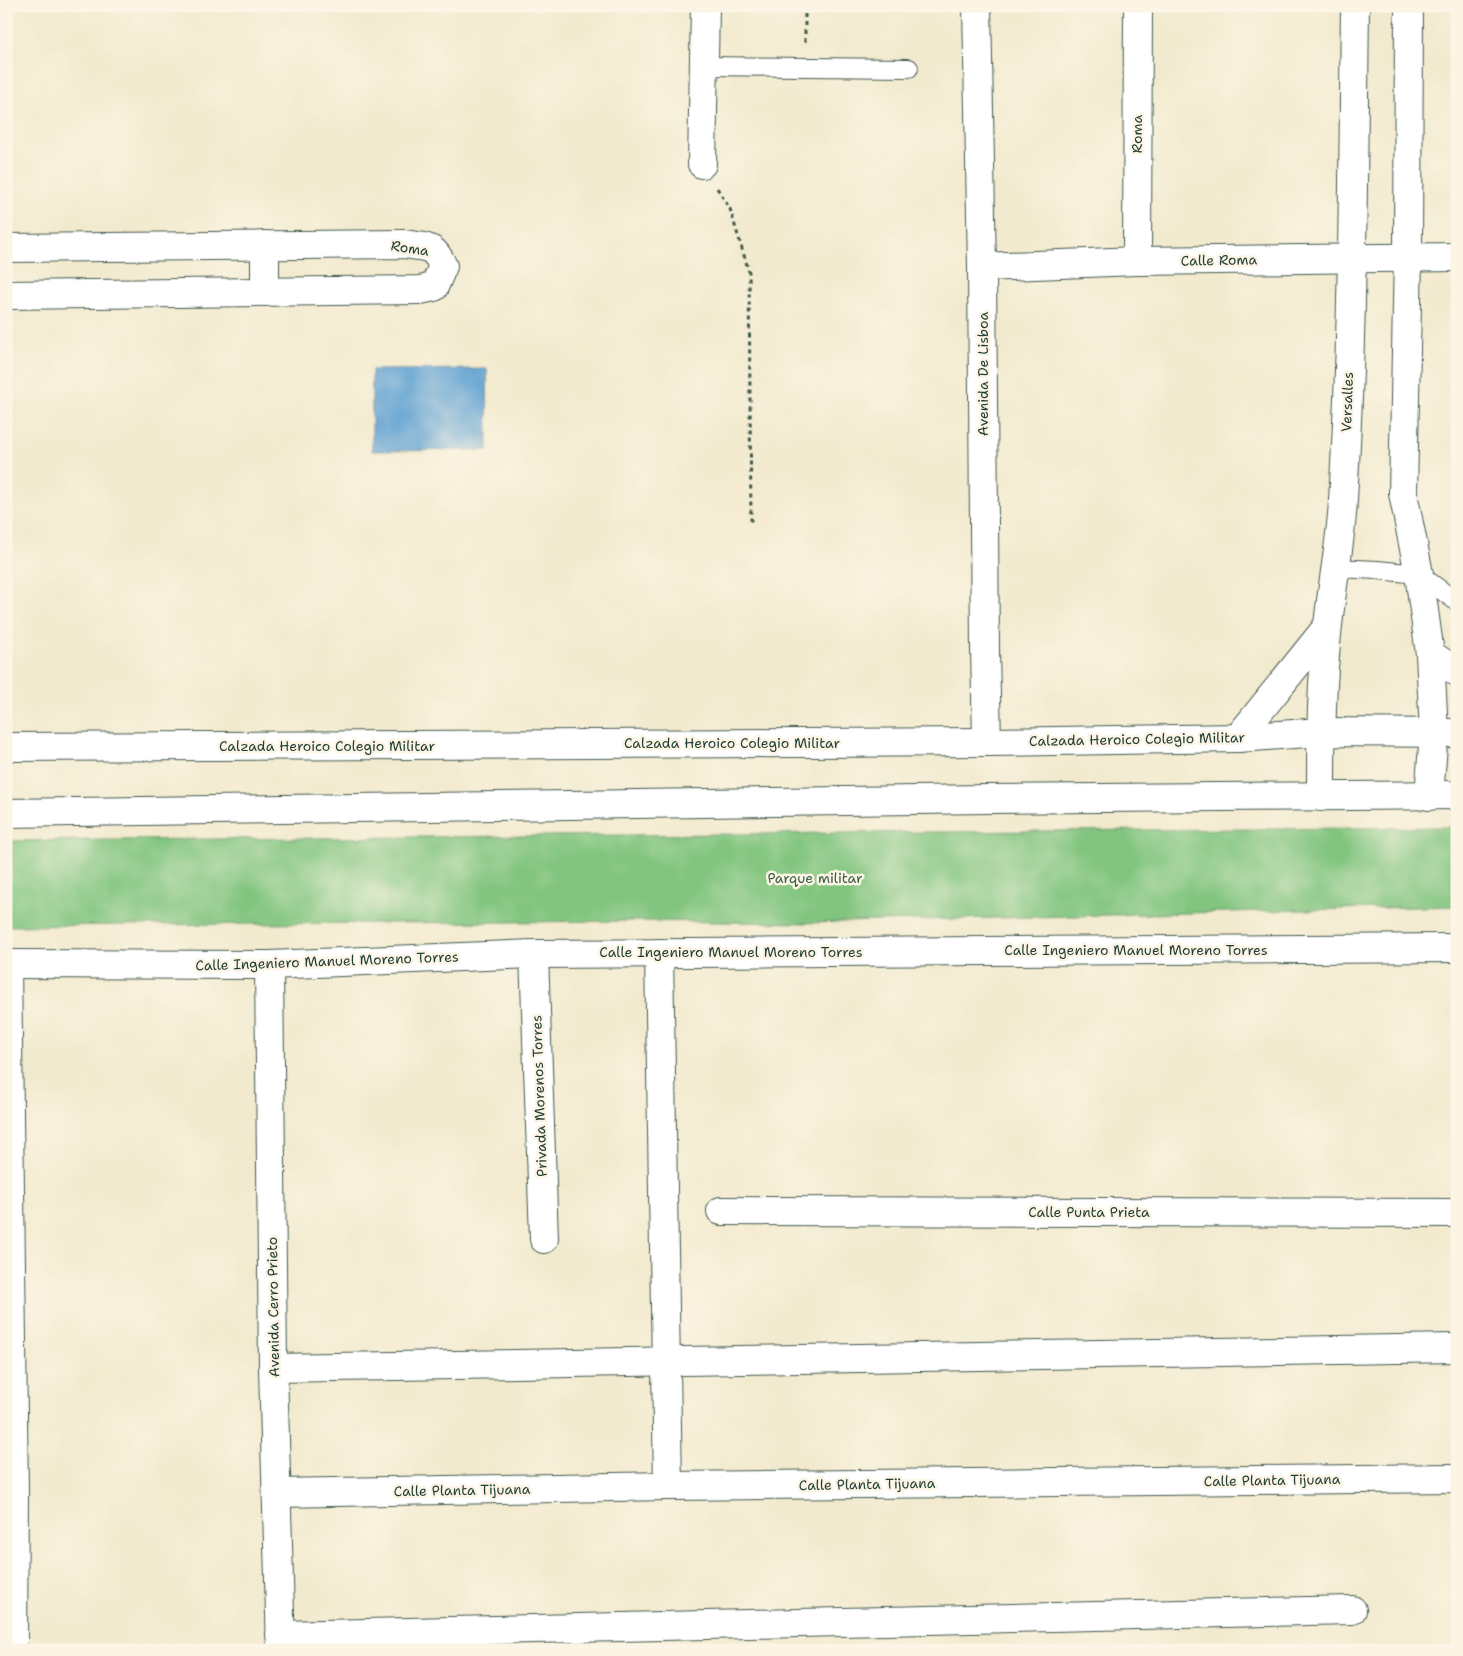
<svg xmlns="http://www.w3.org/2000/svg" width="1463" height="1656" viewBox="0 0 1463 1656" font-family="'Shantell Sans',sans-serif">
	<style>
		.green { fill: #81c57f; stroke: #50815a }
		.water { fill: #5ea1d2; stroke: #3e6f83 }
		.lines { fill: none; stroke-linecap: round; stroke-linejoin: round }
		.lane-casing { stroke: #3f574b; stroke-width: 20 }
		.street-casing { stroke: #3f574b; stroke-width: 30 }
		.secondary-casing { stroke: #3f574b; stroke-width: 30 }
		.path { stroke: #3f574b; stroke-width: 3; stroke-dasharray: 4 4; stroke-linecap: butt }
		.lane { stroke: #fff; stroke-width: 18 }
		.street { stroke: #fff; stroke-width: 28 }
		.secondary { stroke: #fff; stroke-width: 28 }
		.labels { text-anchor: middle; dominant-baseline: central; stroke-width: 5; stroke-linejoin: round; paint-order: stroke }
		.street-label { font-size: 14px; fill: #1f3d34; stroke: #fcf5e5 }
		.park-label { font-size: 14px; fill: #385f47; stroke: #fcf5e5 }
	</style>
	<rect width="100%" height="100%" fill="#fcf5e5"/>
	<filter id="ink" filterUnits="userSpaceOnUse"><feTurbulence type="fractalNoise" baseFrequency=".02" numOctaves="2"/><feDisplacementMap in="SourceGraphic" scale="10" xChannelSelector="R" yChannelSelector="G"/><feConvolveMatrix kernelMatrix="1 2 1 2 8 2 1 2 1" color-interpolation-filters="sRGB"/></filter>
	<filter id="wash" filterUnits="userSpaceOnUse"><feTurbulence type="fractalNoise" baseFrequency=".0096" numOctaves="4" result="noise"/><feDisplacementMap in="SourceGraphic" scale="20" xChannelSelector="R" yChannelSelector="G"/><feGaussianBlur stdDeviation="1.12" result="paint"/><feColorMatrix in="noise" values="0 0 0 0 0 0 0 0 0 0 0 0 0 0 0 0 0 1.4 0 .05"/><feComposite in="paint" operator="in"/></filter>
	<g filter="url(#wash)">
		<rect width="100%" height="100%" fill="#f2eace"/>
		<!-- green -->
		<path class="green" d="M1457,827V906L805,923L634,921L6,926V841Z"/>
		<!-- water -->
		<path class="water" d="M487,369L488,450L372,451V370Z"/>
	</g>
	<g filter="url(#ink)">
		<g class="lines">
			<!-- lane casing -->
			<g class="lane-casing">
				<g id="lane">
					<path d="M704,66L909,68"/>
					<path d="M1336,568L1377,570L1419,574L1457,602"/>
				</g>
			</g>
			<!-- street casing -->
			<g class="street-casing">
				<g id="street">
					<path d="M977,6L982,267L985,649L987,742"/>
					<path d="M702,164L705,6"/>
					<path d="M6,248L404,244C427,248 433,244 443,266L434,287L420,290L6,295"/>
					<path d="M1137,261L1138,6"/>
					<path d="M982,267L1137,261L1457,257"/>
					<path d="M265,292V245"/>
					<path d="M659,953L668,1486"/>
					<path d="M534,954L544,1239"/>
					<path d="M721,1211L1457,1213"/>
					<path d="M273,1368L1457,1348"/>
					<path d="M277,1493L668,1486L1457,1478"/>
					<path d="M280,1635L1352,1610"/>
				</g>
			</g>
			<!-- secondary casing -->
			<g class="secondary-casing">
				<g id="secondary">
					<path d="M1409,6L1408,256L1403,493L1419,574L1430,654L1434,733L1429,796"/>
					<path d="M1430,654L1457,672"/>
					<path d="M1238,738L1327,627"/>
					<path d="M6,747L987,742L1238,738L1321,732L1457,733"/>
					<path d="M1321,797C1321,740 1321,683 1328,626C1332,584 1341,542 1343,500C1353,335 1353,171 1355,6"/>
					<path d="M6,813L987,799L1457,795"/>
					<path d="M6,964L269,965L534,954L1457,948"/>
					<path d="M7,964L14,1492L13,1650"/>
					<path d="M269,965L273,1368L281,1650"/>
				</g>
			</g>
			<!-- path -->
			<g class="path">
				<path d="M805,6V42"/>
				<path d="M717,188L730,209L749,272L751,524"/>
			</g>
			<!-- lane -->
			<use href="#lane" class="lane"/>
			<!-- street -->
			<use href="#street" class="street"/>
			<!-- secondary -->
			<use href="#secondary" class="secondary"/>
		</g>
	</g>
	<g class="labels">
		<!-- street labels -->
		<g class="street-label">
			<text transform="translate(1137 134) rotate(-90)">Roma</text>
			<text transform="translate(410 248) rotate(9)">Roma</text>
			<text transform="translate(1219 260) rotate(-1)">Calle Roma</text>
			<text transform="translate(983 374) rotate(-90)">Avenida De Lisboa</text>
			<text transform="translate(1347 402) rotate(-88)">Versalles</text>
			<text transform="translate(1137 739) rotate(-1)">Calzada Heroico Colegio Militar</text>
			<text x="732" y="743">Calzada Heroico Colegio Militar</text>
			<text x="327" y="746">Calzada Heroico Colegio Militar</text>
			<text x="1136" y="950">Calle Ingeniero Manuel Moreno Torres</text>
			<text x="731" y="952">Calle Ingeniero Manuel Moreno Torres</text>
			<text transform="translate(327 961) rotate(-2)">Calle Ingeniero Manuel Moreno Torres</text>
			<text transform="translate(539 1096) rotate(-92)">Privada Morenos Torres</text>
			<text x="1089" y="1212">Calle Punta Prieta</text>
			<text transform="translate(273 1307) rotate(-91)">Avenida Cerro Prieto</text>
			<text transform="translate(1272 1480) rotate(-1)">Calle Planta Tijuana</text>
			<text transform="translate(867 1484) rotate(-1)">Calle Planta Tijuana</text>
			<text transform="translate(462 1490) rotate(-1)">Calle Planta Tijuana</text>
		</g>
		<!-- park labels -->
		<g class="park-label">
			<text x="815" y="878">Parque militar</text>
		</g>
	</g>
	<!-- margin -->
	<rect width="1463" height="1656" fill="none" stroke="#fcf5e5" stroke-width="25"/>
</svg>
